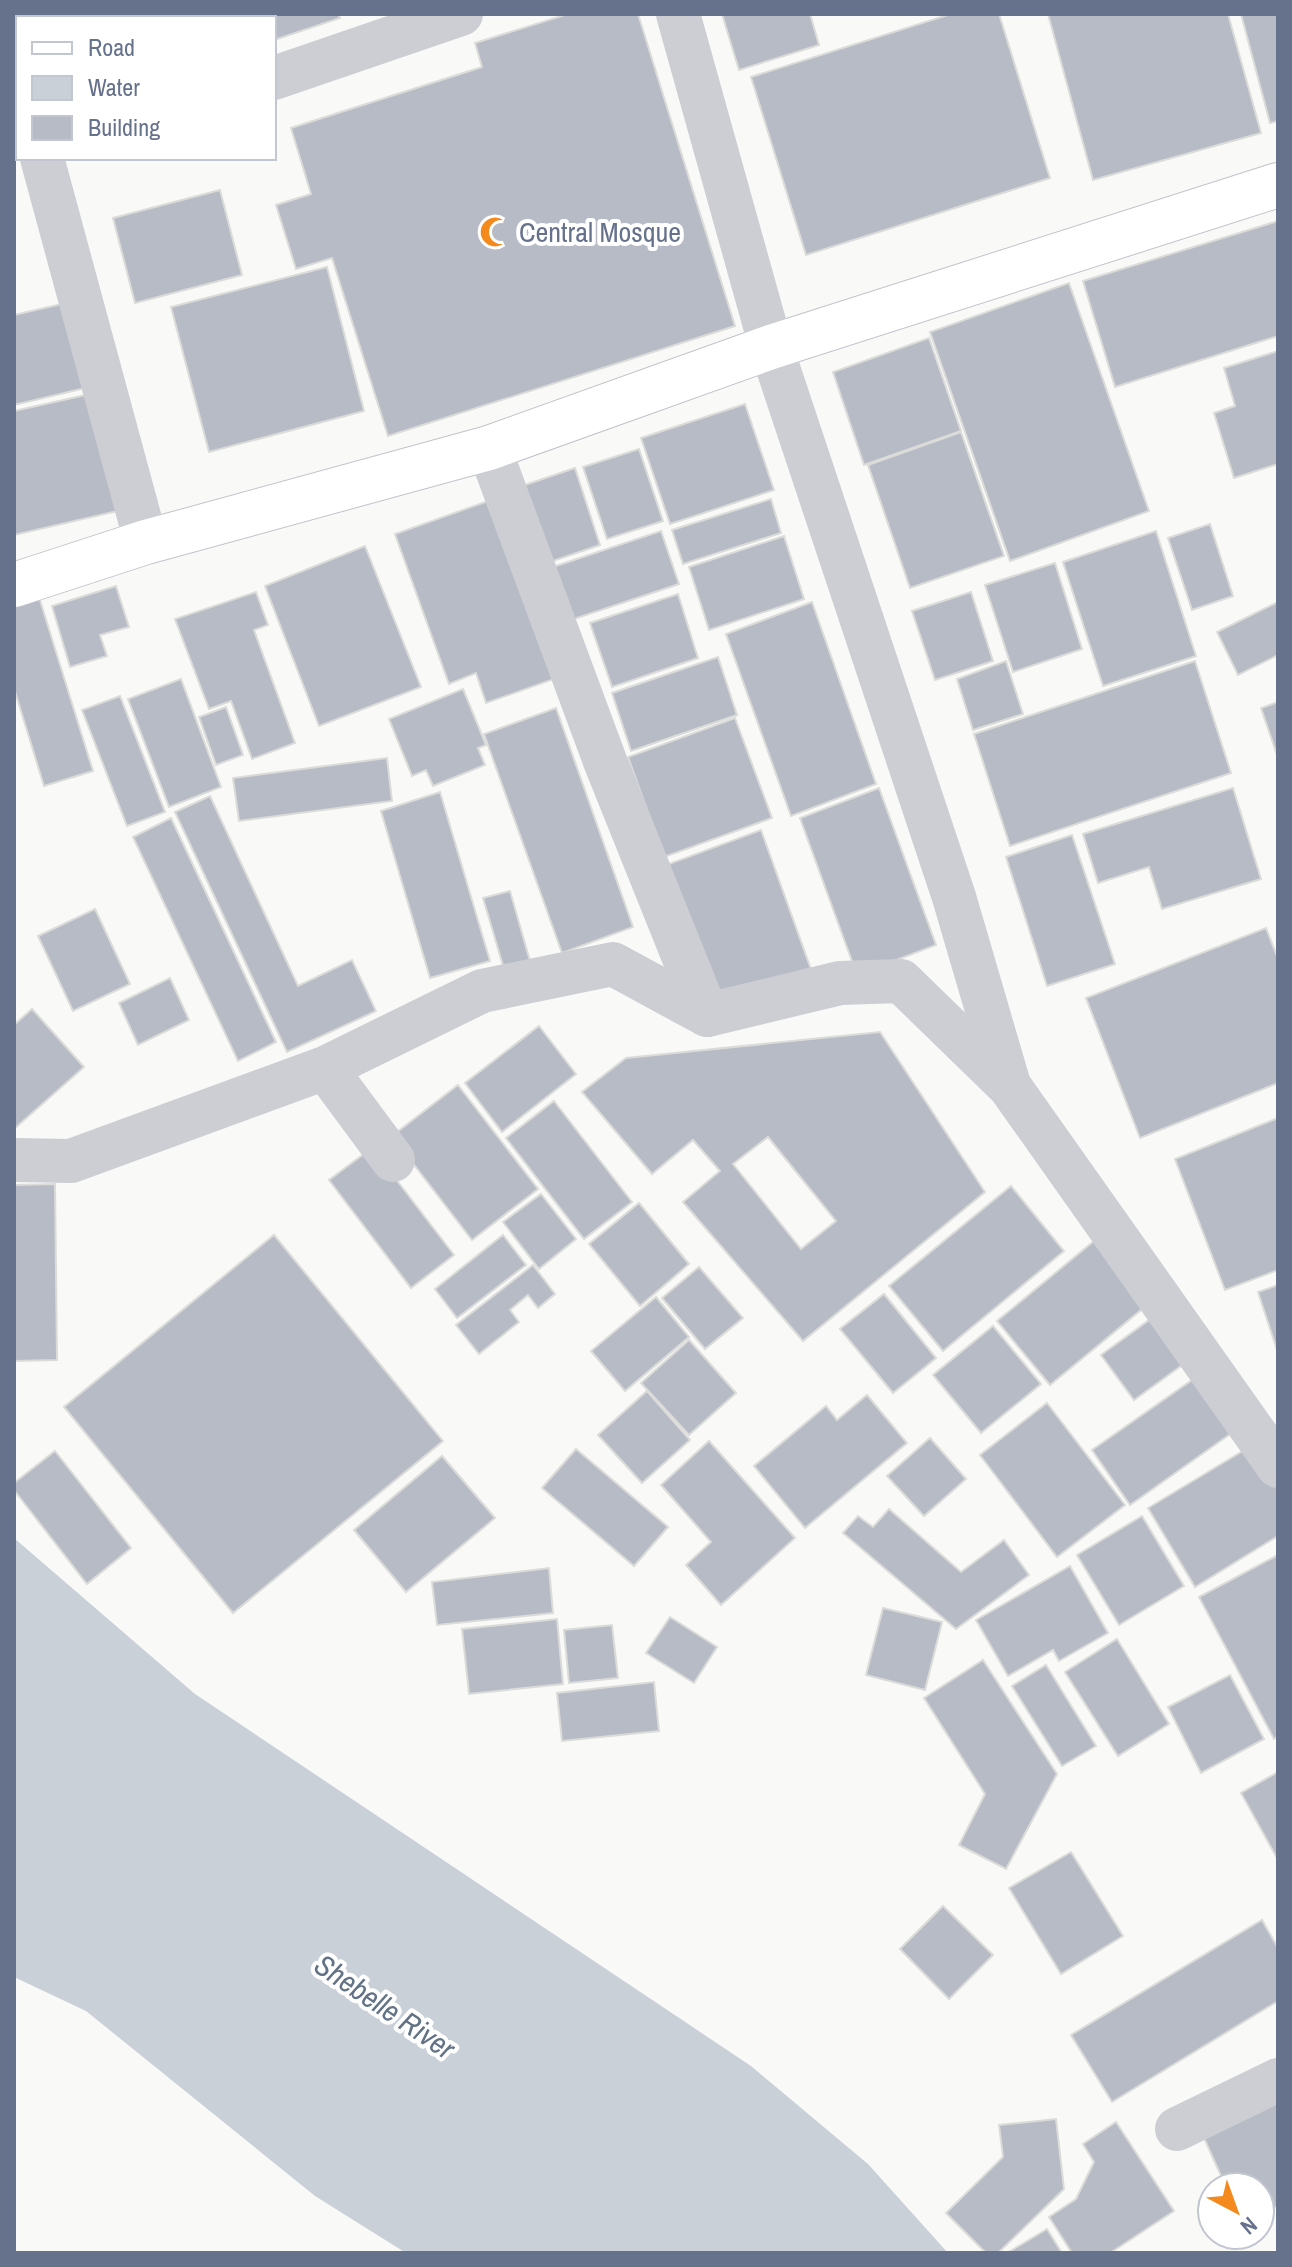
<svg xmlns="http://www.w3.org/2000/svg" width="1292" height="2267" viewBox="0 0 1292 2267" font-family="'Archivo Narrow',sans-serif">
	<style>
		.water { fill: #cad0d8 }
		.building { fill: #b6bbc5; stroke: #dbdcda; stroke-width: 2; fill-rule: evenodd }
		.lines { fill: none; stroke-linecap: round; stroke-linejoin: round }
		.secondary-casing { stroke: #c0c3ca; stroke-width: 46 }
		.street { stroke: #ccced3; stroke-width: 44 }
		.secondary { stroke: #fff; stroke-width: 44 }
		.labels { text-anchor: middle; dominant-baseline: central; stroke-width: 8; stroke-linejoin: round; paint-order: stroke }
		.poi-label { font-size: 28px; fill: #66718c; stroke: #fff; text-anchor: start }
		.water-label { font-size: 30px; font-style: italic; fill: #637386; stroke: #fff }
	</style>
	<rect width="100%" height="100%" fill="#f9faf8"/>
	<!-- water -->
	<path class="water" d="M14,1538L195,1694L751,2066L868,2164L948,2253H406L315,2196L86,2011L14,1977Z"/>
	<!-- building -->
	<g class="building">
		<path d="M65,14H135L136,18H53Z"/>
		<path d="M146,14H338L340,18L274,40V18H148Z"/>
		<path d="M568,14H638L735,326L388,436L332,258L296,269L276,205L311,194L291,128L482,67L475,43Z"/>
		<path d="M722,14H810L819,45L739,70Z"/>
		<path d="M951,14H999L1050,178L806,255L751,77Z"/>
		<path d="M1048,14H1228L1261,133L1093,180Z"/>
		<path d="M1241,14H1278V121L1270,123Z"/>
		<path d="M18,21V114L14,115V22Z"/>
		<path d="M220,190L242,275L135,303L113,218Z"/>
		<path d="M1278,221V336L1115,387L1083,281Z"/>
		<path d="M327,267L364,411L209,452L171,307Z"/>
		<path d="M1069,283L1149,511L1010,561L930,332Z"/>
		<path d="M79,300L98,385L14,405V315Z"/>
		<path d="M929,338L961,431L864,465L833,372Z"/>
		<path d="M1278,351V464L1234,478L1214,413L1235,406L1224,368Z"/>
		<path d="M99,392L126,509L14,535V411Z"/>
		<path d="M745,404L774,490L670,524L641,438Z"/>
		<path d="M961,432L1004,556L910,588L868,465Z"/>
		<path d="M639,449L663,521L607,539L583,467Z"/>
		<path d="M575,468L600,545L547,563L522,486Z"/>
		<path d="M771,499L781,533L683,564L672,530Z"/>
		<path d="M491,500L554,679L486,703L476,673L449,684L395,534Z"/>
		<path d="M1210,524L1233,596L1192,610L1168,538Z"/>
		<path d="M661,531L679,584L559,624L541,571Z"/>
		<path d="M1156,531L1196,656L1103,686L1063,562Z"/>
		<path d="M784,536L804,599L709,630L689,567Z"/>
		<path d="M365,546L421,687L319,726L265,586Z"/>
		<path d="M1055,563L1082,649L1013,672L985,585Z"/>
		<path d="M116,586L129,627L100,635L107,656L70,667L52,606Z"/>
		<path d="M256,592L268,625L254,630L295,743L252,759L231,701L209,709L175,619Z"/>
		<path d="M971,592L993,661L935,680L912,611Z"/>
		<path d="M678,594L698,658L612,687L590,623Z"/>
		<path d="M39,597L93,771L44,786L14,688V605Z"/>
		<path d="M812,602L876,784L791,816L726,634Z"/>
		<path d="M1278,602V655L1238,675L1217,632Z"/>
		<path d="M718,657L737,715L631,751L612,693Z"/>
		<path d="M1006,661L1023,714L973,730L957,679Z"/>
		<path d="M1195,661L1231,773L1010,846L974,734Z"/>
		<path d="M181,679L221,787L169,807L128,699Z"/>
		<path d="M463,689L486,745L478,748L485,765L433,786L426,770L412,776L389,719Z"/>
		<path d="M120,696L165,812L127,826L82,710Z"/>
		<path d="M1278,702V758L1261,708Z"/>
		<path d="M226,707L243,755L216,765L199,717Z"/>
		<path d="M556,708L633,927L562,953L484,734Z"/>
		<path d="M735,718L772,818L664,857L628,757Z"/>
		<path d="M387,758L392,801L239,821L233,778Z"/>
		<path d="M879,788L936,945L857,975L800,818Z"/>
		<path d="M1233,788L1261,879L1162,909L1149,867L1098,883L1083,834Z"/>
		<path d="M440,792L490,961L430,978L381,811Z"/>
		<path d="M210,796L298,986L352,960L376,1011L287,1052L175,812Z"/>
		<path d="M171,818L276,1042L238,1061L133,837Z"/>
		<path d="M761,830L813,975L710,1012L658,868Z"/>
		<path d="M1072,835L1115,964L1047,986L1006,857Z"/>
		<path d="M510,891L530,961L504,969L483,898Z"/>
		<path d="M95,909L130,984L73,1011L38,936Z"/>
		<path d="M1266,928L1278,959V1083L1140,1138L1086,998Z"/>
		<path d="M170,978L189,1020L138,1045L119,1003Z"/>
		<path d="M32,1009L84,1067L14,1129V1025Z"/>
		<path d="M539,1026L576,1074L502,1132L465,1083Z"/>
		<path d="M880,1032L985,1192L803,1341L683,1202L720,1171L693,1140L652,1174L582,1092L626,1058ZM768,1137L836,1221L801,1249L733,1164Z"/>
		<path d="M458,1085L538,1189L472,1240L392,1136Z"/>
		<path d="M554,1101L632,1202L584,1239L506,1138Z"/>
		<path d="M1278,1118V1270L1225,1290L1175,1159Z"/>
		<path d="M372,1148L454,1255L411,1288L329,1180Z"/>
		<path d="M55,1184L57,1360L14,1361V1185Z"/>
		<path d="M1011,1186L1064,1251L943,1351L889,1286Z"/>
		<path d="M541,1194L576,1239L539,1269L503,1222Z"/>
		<path d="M639,1203L689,1264L640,1306L589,1244Z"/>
		<path d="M274,1235L443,1441L233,1613L64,1407Z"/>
		<path d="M503,1235L526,1265L457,1318L435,1289Z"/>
		<path d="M1094,1241L1147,1305L1050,1385L997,1321Z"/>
		<path d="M533,1265L555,1294L538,1308L528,1295L510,1310L519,1322L479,1354L456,1325Z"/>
		<path d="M699,1267L743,1318L705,1349L662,1298Z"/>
		<path d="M1278,1285V1353L1258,1292Z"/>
		<path d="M884,1294L936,1358L893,1393L840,1329Z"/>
		<path d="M656,1297L689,1337L625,1391L591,1351Z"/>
		<path d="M1152,1318L1185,1363L1134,1400L1101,1355Z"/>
		<path d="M993,1326L1041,1384L981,1433L933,1375Z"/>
		<path d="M689,1340L736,1393L689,1435L641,1383Z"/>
		<path d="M1195,1378L1233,1432L1130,1505L1092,1450Z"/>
		<path d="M647,1391L690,1440L642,1483L598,1435Z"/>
		<path d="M867,1395L907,1443L805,1528L754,1466L826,1406L837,1420Z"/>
		<path d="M1047,1403L1125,1505L1057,1557L980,1455Z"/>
		<path d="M930,1438L966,1479L924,1516L887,1476Z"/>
		<path d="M709,1441L795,1538L721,1605L686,1565L711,1542L661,1485Z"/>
		<path d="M1251,1446L1278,1490V1536L1195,1587L1148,1508Z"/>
		<path d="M576,1449L668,1527L634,1566L542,1488Z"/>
		<path d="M55,1451L131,1548L87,1584L14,1490V1483Z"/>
		<path d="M442,1456L495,1518L406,1592L354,1530Z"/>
		<path d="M889,1509L961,1572L1004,1540L1029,1575L956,1629L843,1533L858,1516L873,1527Z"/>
		<path d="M1142,1516L1184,1586L1119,1625L1077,1555Z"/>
		<path d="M1278,1555V1736L1274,1739L1199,1597Z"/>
		<path d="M1070,1566L1108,1633L1059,1661L1053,1650L1008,1676L976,1620Z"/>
		<path d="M549,1568L553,1613L437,1625L432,1582Z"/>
		<path d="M883,1608L942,1622L925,1690L866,1675Z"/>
		<path d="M670,1617L717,1647L694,1683L646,1653Z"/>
		<path d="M557,1619L563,1684L469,1694L462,1629Z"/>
		<path d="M612,1625L618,1678L569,1683L564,1630Z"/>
		<path d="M1117,1639L1169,1724L1118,1756L1065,1672Z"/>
		<path d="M983,1660L1057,1774L1006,1869L959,1845L985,1794L924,1698Z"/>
		<path d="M1046,1665L1096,1746L1062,1766L1012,1686Z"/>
		<path d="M1230,1675L1264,1739L1201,1773L1168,1707Z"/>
		<path d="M654,1682L659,1731L562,1741L557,1693Z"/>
		<path d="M1278,1772V1860L1241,1793Z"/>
		<path d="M1071,1852L1123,1936L1061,1974L1009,1888Z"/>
		<path d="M943,1906L993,1955L949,1999L900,1949Z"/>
		<path d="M1262,1920L1278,1948V2001L1112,2102L1071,2035Z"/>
		<path d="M1278,2095V2206L1260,2214V2187H1226L1200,2129Z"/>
		<path d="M1056,2119L1064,2189L998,2253H986L946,2213L1003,2157L999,2125Z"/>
		<path d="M1116,2122L1174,2211L1110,2253H1072L1049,2217L1076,2199L1094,2162L1083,2144Z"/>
		<path d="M1047,2229L1062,2253H1007Z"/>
	</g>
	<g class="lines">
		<!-- secondary casing -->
		<g class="secondary-casing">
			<path id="secondary" d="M14,585L146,542L489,448L771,347L1278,185"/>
		</g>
		<!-- street -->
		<g class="street">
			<path d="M678,14L771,347L954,897L1009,1085"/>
			<path d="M274,78L461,14"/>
			<path d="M42,158L146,542"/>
			<path d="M489,448L605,761L707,1015"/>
			<path d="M325,1068L393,1160"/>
			<path d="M14,1160L71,1161L325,1068L482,991L613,964L707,1015L840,983L901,981L1010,1087L1278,1466"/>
			<path d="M1177,2129L1278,2080"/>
		</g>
		<!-- secondary -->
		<use href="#secondary" class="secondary"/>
	</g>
	<!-- icons -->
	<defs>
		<g id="mosque-bare" transform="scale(2.4)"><path d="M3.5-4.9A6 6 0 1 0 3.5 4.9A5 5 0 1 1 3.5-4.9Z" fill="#f4891e" stroke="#fff" stroke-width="2.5" paint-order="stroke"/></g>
	</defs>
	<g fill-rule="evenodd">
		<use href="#mosque-bare" x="495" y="232"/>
	</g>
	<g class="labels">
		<!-- poi labels -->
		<g class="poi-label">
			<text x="519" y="232">Central Mosque</text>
		</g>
		<!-- water labels -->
		<g class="water-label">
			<text transform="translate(385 2006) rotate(34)">Shebelle River</text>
		</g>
	</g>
	<!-- border -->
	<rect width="1292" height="2267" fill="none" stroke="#66718c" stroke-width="32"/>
	<!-- legend -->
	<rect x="16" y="16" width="260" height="144" fill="#ffffff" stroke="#c2c6d1" stroke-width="2"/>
	<rect x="32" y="42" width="40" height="12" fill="#ffffff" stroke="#c2c6d1" stroke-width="2"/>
	<text x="88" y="56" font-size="24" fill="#66718c">Road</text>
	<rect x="32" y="76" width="40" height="24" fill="#cad0d8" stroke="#c2c6d1" stroke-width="2"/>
	<text x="88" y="96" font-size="24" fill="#66718c">Water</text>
	<rect x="32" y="116" width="40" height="24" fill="#b6bbc5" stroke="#c2c6d1" stroke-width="2"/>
	<text x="88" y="136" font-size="24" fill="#66718c">Building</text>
	<!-- north arrow -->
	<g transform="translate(1236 2211) rotate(139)"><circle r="38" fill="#ffffff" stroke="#c2c6d1" stroke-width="2"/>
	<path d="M0-6L14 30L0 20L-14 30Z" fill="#f4891e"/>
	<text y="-12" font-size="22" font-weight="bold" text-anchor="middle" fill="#66718c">N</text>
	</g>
</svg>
